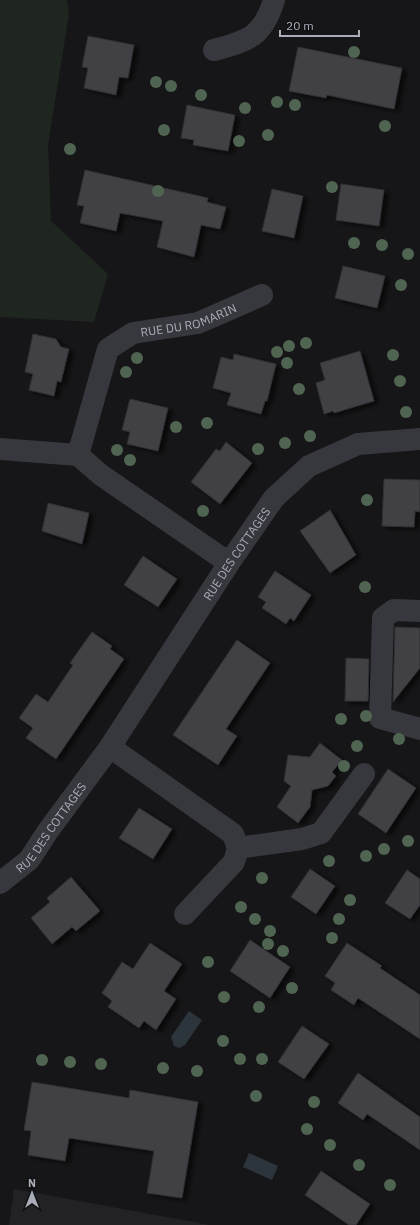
<svg xmlns="http://www.w3.org/2000/svg" width="420" height="1225" viewBox="0 0 420 1225" font-family="'IBM Plex Sans',sans-serif">
	<style>
		.built { fill: #222225 }
		.green { fill: #1e261f }
		.water { fill: #2c353c }
		.building { fill: #404145; stroke: #303034; filter: url(#shadow) }
		.lines { fill: none; stroke-linecap: round; stroke-linejoin: round }
		.minor { stroke: #37383d; stroke-width: 22 }
		.tree { fill: #506452 }
		.labels { text-anchor: middle; dominant-baseline: central; stroke-width: 3.5; stroke-linejoin: round; paint-order: stroke }
		.street-label { font-size: 12px; fill: #a8adb8; stroke: #111113 }
	</style>
	<defs>
		<filter id="shadow"><feDropShadow dx="4.5" dy="2.5" stdDeviation="2" flood-color="#0009"/></filter>
	</defs>
	<rect width="100%" height="100%" fill="#161618"/>
	<!-- built -->
	<path class="built" d="M14,1189L210,1225H9Z"/>
	<!-- green -->
	<path class="green" d="M0,0H67L69,14L48,145L51,221L108,274L94,322L0,317Z"/>
	<!-- water -->
	<g class="water">
		<path d="M189,1011L202,1020L185,1045L179,1048L174,1046L171,1037Z"/>
		<path d="M249,1153L278,1166L272,1180L243,1167Z"/>
	</g>
	<!-- building -->
	<g class="building">
		<path d="M88,36L134,45L128,78L119,77L116,95L84,88L88,68L82,67Z"/>
		<path d="M298,47L402,68L394,109L327,95L326,98L289,91Z"/>
		<path d="M187,105L235,115L228,151L193,145L194,140L181,138Z"/>
		<path d="M85,170L208,198L207,202L226,207L220,229L201,225L194,257L157,247L163,221L120,213L116,231L80,223L84,206L77,205Z"/>
		<path d="M341,184L384,190L379,226L336,220Z"/>
		<path d="M272,189L303,196L294,238L262,231Z"/>
		<path d="M343,266L385,276L377,308L335,298Z"/>
		<path d="M33,334L56,339L61,347L69,349L61,382L57,381L54,396L29,390L33,374L25,372Z"/>
		<path d="M360,351L374,401L334,413L333,411L324,414L316,383L325,380L320,363Z"/>
		<path d="M234,354L276,364L267,401H265L261,414L227,405L231,393L213,388L221,357L233,360Z"/>
		<path d="M130,399L168,408L158,451L127,444L130,432L122,430Z"/>
		<path d="M226,442L252,463L220,504L191,482L216,449L220,451Z"/>
		<path d="M384,479L420,480V512L415,511L414,527L382,526Z"/>
		<path d="M48,503L89,513L82,544L42,531Z"/>
		<path d="M330,510L356,555L330,573L300,531Z"/>
		<path d="M143,556L177,579L158,607L124,585Z"/>
		<path d="M275,571L311,595L294,621L290,618L286,624L262,608L266,602L258,597Z"/>
		<path d="M395,627L420,628V668L393,702Z"/>
		<path d="M92,632L112,646L110,649L124,659L56,759L26,738L33,728L19,718L36,694L48,702L73,665L70,663Z"/>
		<path d="M237,640L270,663L226,729L237,736L218,765L173,735Z"/>
		<path d="M346,658L369,659L368,701H345Z"/>
		<path d="M320,743L342,760L332,772L336,776L328,786L312,790L310,807L298,823L277,807L291,786L284,781L288,755L310,757Z"/>
		<path d="M388,769L416,788L386,833L358,814Z"/>
		<path d="M139,808L172,829L153,859L119,838Z"/>
		<path d="M310,869L335,886L316,914L291,897Z"/>
		<path d="M407,870L420,879V905L410,919L385,903Z"/>
		<path d="M71,877L100,911L76,931L72,927L52,944L31,918L50,902L47,898Z"/>
		<path d="M250,940L290,967L270,998L230,971Z"/>
		<path d="M150,943L182,964L164,991L176,999L156,1030L144,1021L139,1028L108,1007L112,1001L102,993L122,962L133,969Z"/>
		<path d="M347,943L382,966L380,968L420,995V1039L358,998L354,1005L331,990L335,983L325,976Z"/>
		<path d="M302,1026L329,1044L304,1079L278,1062Z"/>
		<path d="M358,1073L420,1117V1150L367,1114L363,1120L338,1103Z"/>
		<path d="M32,1082L129,1098L130,1090L198,1102L182,1198L147,1193L154,1151L69,1138L65,1161L28,1155L31,1131L24,1130Z"/>
		<path d="M321,1171L370,1204L356,1225H349L305,1195Z"/>
	</g>
	<g class="lines">
		<!-- minor -->
		<g class="minor">
			<path d="M214,50C249,41 263,36 274,0"/>
			<path d="M0,449L78,455L101,475L229,563"/>
			<path id="s1" d="M78,455L108,349L133,333L198,323L262,295"/>
			<path d="M420,611L394,610L383,618L380,718L420,729"/>
			<path d="M110,747L233,834L238,848L234,862L185,914"/>
			<path d="M238,848L302,839L321,833L364,774"/>
			<path id="s2" d="M0,883L29,860L48,831L110,747L229,563L274,498L309,466L358,444L420,439"/>
		</g>
	</g>
	<!-- trees -->
	<g class="tree">
		<circle cx="354" cy="52" r="6"/>
		<circle cx="156" cy="82" r="6"/>
		<circle cx="171" cy="86" r="6"/>
		<circle cx="201" cy="95" r="6"/>
		<circle cx="277" cy="102" r="6"/>
		<circle cx="295" cy="105" r="6"/>
		<circle cx="245" cy="108" r="6"/>
		<circle cx="385" cy="126" r="6"/>
		<circle cx="164" cy="130" r="6"/>
		<circle cx="268" cy="135" r="6"/>
		<circle cx="239" cy="141" r="6"/>
		<circle cx="70" cy="149" r="6"/>
		<circle cx="332" cy="187" r="6"/>
		<circle cx="158" cy="191" r="6"/>
		<circle cx="354" cy="243" r="6"/>
		<circle cx="382" cy="245" r="6"/>
		<circle cx="408" cy="254" r="6"/>
		<circle cx="401" cy="285" r="6"/>
		<circle cx="306" cy="343" r="6"/>
		<circle cx="289" cy="346" r="6"/>
		<circle cx="277" cy="352" r="6"/>
		<circle cx="393" cy="355" r="6"/>
		<circle cx="137" cy="358" r="6"/>
		<circle cx="287" cy="363" r="6"/>
		<circle cx="126" cy="372" r="6"/>
		<circle cx="400" cy="381" r="6"/>
		<circle cx="299" cy="389" r="6"/>
		<circle cx="406" cy="412" r="6"/>
		<circle cx="207" cy="423" r="6"/>
		<circle cx="176" cy="427" r="6"/>
		<circle cx="310" cy="436" r="6"/>
		<circle cx="285" cy="443" r="6"/>
		<circle cx="258" cy="449" r="6"/>
		<circle cx="117" cy="450" r="6"/>
		<circle cx="130" cy="460" r="6"/>
		<circle cx="367" cy="500" r="6"/>
		<circle cx="203" cy="511" r="6"/>
		<circle cx="365" cy="587" r="6"/>
		<circle cx="366" cy="716" r="6"/>
		<circle cx="341" cy="719" r="6"/>
		<circle cx="399" cy="739" r="6"/>
		<circle cx="357" cy="746" r="6"/>
		<circle cx="344" cy="766" r="6"/>
		<circle cx="408" cy="841" r="6"/>
		<circle cx="384" cy="849" r="6"/>
		<circle cx="366" cy="856" r="6"/>
		<circle cx="329" cy="861" r="6"/>
		<circle cx="262" cy="878" r="6"/>
		<circle cx="350" cy="900" r="6"/>
		<circle cx="241" cy="907" r="6"/>
		<circle cx="255" cy="919" r="6"/>
		<circle cx="339" cy="919" r="6"/>
		<circle cx="270" cy="931" r="6"/>
		<circle cx="332" cy="938" r="6"/>
		<circle cx="268" cy="944" r="6"/>
		<circle cx="283" cy="951" r="6"/>
		<circle cx="208" cy="962" r="6"/>
		<circle cx="292" cy="988" r="6"/>
		<circle cx="224" cy="997" r="6"/>
		<circle cx="259" cy="1007" r="6"/>
		<circle cx="223" cy="1041" r="6"/>
		<circle cx="240" cy="1059" r="6"/>
		<circle cx="262" cy="1059" r="6"/>
		<circle cx="42" cy="1060" r="6"/>
		<circle cx="70" cy="1062" r="6"/>
		<circle cx="101" cy="1064" r="6"/>
		<circle cx="163" cy="1068" r="6"/>
		<circle cx="197" cy="1071" r="6"/>
		<circle cx="256" cy="1096" r="6"/>
		<circle cx="314" cy="1102" r="6"/>
		<circle cx="307" cy="1129" r="6"/>
		<circle cx="330" cy="1145" r="6"/>
		<circle cx="359" cy="1165" r="6"/>
		<circle cx="390" cy="1185" r="6"/>
	</g>
	<g class="labels">
		<!-- street labels -->
		<g class="street-label">
			<text stroke="none"><textPath href="#s1" startOffset="197">RUE DU ROMARIN</textPath></text>
			<text stroke="none"><textPath href="#s2" startOffset="407">RUE DES COTTAGES</textPath></text>
			<text stroke="none"><textPath href="#s2" startOffset="76">RUE DES COTTAGES</textPath></text>
		</g>
	</g>
	<!-- north arrow -->
	<g transform="translate(32 1193)" stroke="#111113" stroke-width="3" paint-order="stroke">
	<path d="M0-3L7 15L0 10L-7 15Z" fill="#a8adb8"/>
	<text y="-6" font-size="11" font-weight="bold" text-anchor="middle" fill="#a8adb8">N</text>
	</g>
	<!-- scale -->
	<path d="M280 30v6h79v-6" fill="none" stroke="#a8adb8" stroke-width="2"/>
	<text x="286" y="30" font-size="12" fill="#a8adb8" stroke="#111113" stroke-width="3" paint-order="stroke">20 m</text>
</svg>
